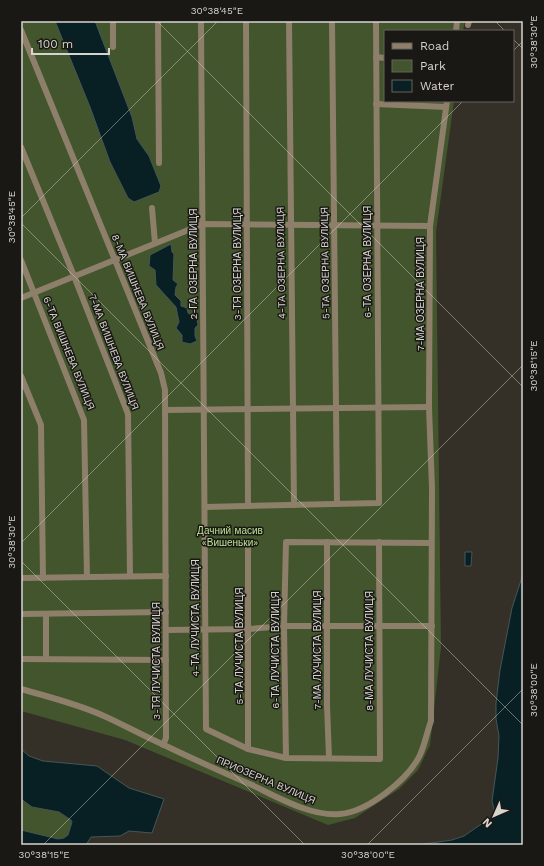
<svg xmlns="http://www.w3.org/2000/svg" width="544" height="866" viewBox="0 0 544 866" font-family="'Work Sans',sans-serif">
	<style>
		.green { fill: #42552d }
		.water { fill: #082024; stroke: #465657 }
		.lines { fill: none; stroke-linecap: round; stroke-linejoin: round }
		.street { stroke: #8d7f6a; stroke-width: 6 }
		.ticks { fill: none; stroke: #d7d4cf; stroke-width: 1; stroke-opacity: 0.45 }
		.labels { text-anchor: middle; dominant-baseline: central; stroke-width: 3; stroke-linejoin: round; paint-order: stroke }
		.street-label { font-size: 10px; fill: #d7d4cf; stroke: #1a1814 }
		.park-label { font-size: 10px; fill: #bce094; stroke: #1a1814 }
		.neatline { fill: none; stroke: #d7d4cf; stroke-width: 1.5 }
		.ticks-label { font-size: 10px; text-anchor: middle; fill: #d7d4cf }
	</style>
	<rect width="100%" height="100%" fill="#343027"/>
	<!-- green -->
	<g class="green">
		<path d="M21,21H465L463,31H385V101H454L436,232L441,647L430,745L418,770L399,789L355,818L328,825L125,740L21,711Z"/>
		<path d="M21,799L32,807L60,812L71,820V825L68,835L64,838L58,839L21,830Z"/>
	</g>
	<!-- water -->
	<g class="water">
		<path d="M55,21H95L132,117L137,139L149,156L161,186L159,192L134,202L128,198L110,162L90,107Z"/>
		<path d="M171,244L172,252L174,254L173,280L178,284L176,287L175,295L181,301V306L187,308L188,313L197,319L198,325L195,328V336L197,341L190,344L182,342V335L176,328L179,322L176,307L156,285L155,270L149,266L150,255Z"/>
		<path d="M465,552H472L471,566H465Z"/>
		<path d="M523,574V845H417L452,840L464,836L493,816L495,813L492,801L498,758L499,736L496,719V703L500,670L512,608Z"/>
		<path d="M21,749L29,756L43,761L97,766L129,788L164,799L152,833L129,831L120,836L91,837L86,845H21V830L58,839L64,838L68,835L72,822L71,820L59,812L32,807L21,799Z"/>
	</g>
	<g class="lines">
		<!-- street -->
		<g class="street">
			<path d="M158,21L159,163"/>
			<path d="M201,21L206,729L248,749L286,758L380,759L379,542"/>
			<path d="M246,21L248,506"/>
			<path d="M289,21L294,505"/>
			<path d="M332,21L337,504"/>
			<path d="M468,25L469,21"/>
			<path d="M21,30L161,373L165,390L166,738L163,745"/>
			<path d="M456,31L457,21"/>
			<path d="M113,47V21"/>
			<path d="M376,57L385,58"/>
			<path d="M376,104L446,107"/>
			<path d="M21,147L74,276L128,414L130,576"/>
			<path d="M152,208L155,243"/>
			<path d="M21,260L84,420L87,577"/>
			<path d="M21,298L203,224L430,226"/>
			<path d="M21,376L41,425L43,578"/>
			<path d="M165,410L429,407"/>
			<path d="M205,507L379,503L376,21"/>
			<path d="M327,542V705L329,758"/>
			<path d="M205,544L248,543V749"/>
			<path d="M21,578L166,576"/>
			<path d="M21,614L166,612"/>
			<path d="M166,630L249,629L284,626H432"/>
			<path d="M21,659L166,660"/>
			<path d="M46,659V614"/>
			<path d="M21,689C49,697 78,704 104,716C124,725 144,736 164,745C193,759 222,772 252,785C277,797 312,817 340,814C367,812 408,780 420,755C425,744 427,732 431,721L432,488L429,407L430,226L447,101"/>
			<path d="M286,758L284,626L286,542L431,543"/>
		</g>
	</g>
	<!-- ticks -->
	<path class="ticks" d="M157,21L523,387M495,21L505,31M513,39L523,49M513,51L523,41M21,218L218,21M21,223L523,725M21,543L463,101M21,561L305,845M43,845L523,365M367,845L523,689"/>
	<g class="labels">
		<!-- street labels -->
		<g class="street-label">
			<text transform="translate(367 262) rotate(-90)">6-ТА ОЗЕРНА ВУЛИЦЯ</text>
			<text transform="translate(281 263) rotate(-91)">4-ТА ОЗЕРНА ВУЛИЦЯ</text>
			<text transform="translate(325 263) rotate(-91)">5-ТА ОЗЕРНА ВУЛИЦЯ</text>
			<text transform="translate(193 264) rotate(-90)">2-ГА ОЗЕРНА ВУЛИЦЯ</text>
			<text transform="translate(237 264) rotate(-90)">3-ТЯ ОЗЕРНА ВУЛИЦЯ</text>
			<text transform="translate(138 292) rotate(68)">8-МА ВИШНЕВА ВУЛИЦЯ</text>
			<text transform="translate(420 294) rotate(-90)">7-МА ОЗЕРНА ВУЛИЦЯ</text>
			<text transform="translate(114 352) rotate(69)">7-МА ВИШНЕВА ВУЛИЦЯ</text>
			<text transform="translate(69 353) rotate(68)">6-ТА ВИШНЕВА ВУЛИЦЯ</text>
			<text transform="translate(195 618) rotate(-90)">4-ТА ЛУЧИСТА ВУЛИЦЯ</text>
			<text transform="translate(239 646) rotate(-90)">5-ТА ЛУЧИСТА ВУЛИЦЯ</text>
			<text transform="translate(275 650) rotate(-90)">6-ТА ЛУЧИСТА ВУЛИЦЯ</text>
			<text transform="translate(317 650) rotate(-90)">7-МА ЛУЧИСТА ВУЛИЦЯ</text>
			<text transform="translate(369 651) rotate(-90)">8-МА ЛУЧИСТА ВУЛИЦЯ</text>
			<text transform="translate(156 661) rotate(-90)">3-ТЯ ЛУЧИСТА ВУЛИЦЯ</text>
			<text transform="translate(266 780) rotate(23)">ПРИОЗЕРНА ВУЛИЦЯ</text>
		</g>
		<!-- park labels -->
		<g class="park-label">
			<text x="230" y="530">Дачний масив<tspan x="230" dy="12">«Вишеньки»</tspan></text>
		</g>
	</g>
	<!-- border -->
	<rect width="544" height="866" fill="none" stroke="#1a1814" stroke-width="44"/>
	<!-- legend -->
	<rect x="384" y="30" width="130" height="72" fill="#1a1814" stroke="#66635f"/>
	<rect x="392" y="43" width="20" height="6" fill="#8d7f6a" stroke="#66635f"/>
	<text x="420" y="50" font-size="12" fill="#d7d4cf">Road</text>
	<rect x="392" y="60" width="20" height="12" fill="#42552d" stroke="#66635f"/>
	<text x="420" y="70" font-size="12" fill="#d7d4cf">Park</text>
	<rect x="392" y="80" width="20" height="12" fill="#082024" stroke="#66635f"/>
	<text x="420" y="90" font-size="12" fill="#d7d4cf">Water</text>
	<!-- north arrow -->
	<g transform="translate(494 816) rotate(225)" stroke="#1a1814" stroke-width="3" paint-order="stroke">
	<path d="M0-3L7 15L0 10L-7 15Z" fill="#d7d4cf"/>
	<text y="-6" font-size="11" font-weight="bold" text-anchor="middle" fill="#d7d4cf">N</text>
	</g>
	<!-- scale -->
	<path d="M32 48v6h77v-6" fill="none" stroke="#d7d4cf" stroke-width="2"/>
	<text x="38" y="48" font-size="12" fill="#d7d4cf" stroke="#1a1814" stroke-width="3" paint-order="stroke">100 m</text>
	<rect x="22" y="22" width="500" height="822" class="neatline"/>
	<g class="ticks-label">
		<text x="217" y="14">30°38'45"E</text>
		<text transform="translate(533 42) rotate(-90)" y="4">30°38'30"E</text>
		<text transform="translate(11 217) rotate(-90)" y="4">30°38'45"E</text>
		<text transform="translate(533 366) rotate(-90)" y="4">30°38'15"E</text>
		<text transform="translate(11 542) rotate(-90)" y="4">30°38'30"E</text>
		<text transform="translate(533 690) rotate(-90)" y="4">30°38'00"E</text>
		<text x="44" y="858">30°38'15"E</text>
		<text x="368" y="858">30°38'00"E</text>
	</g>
</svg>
